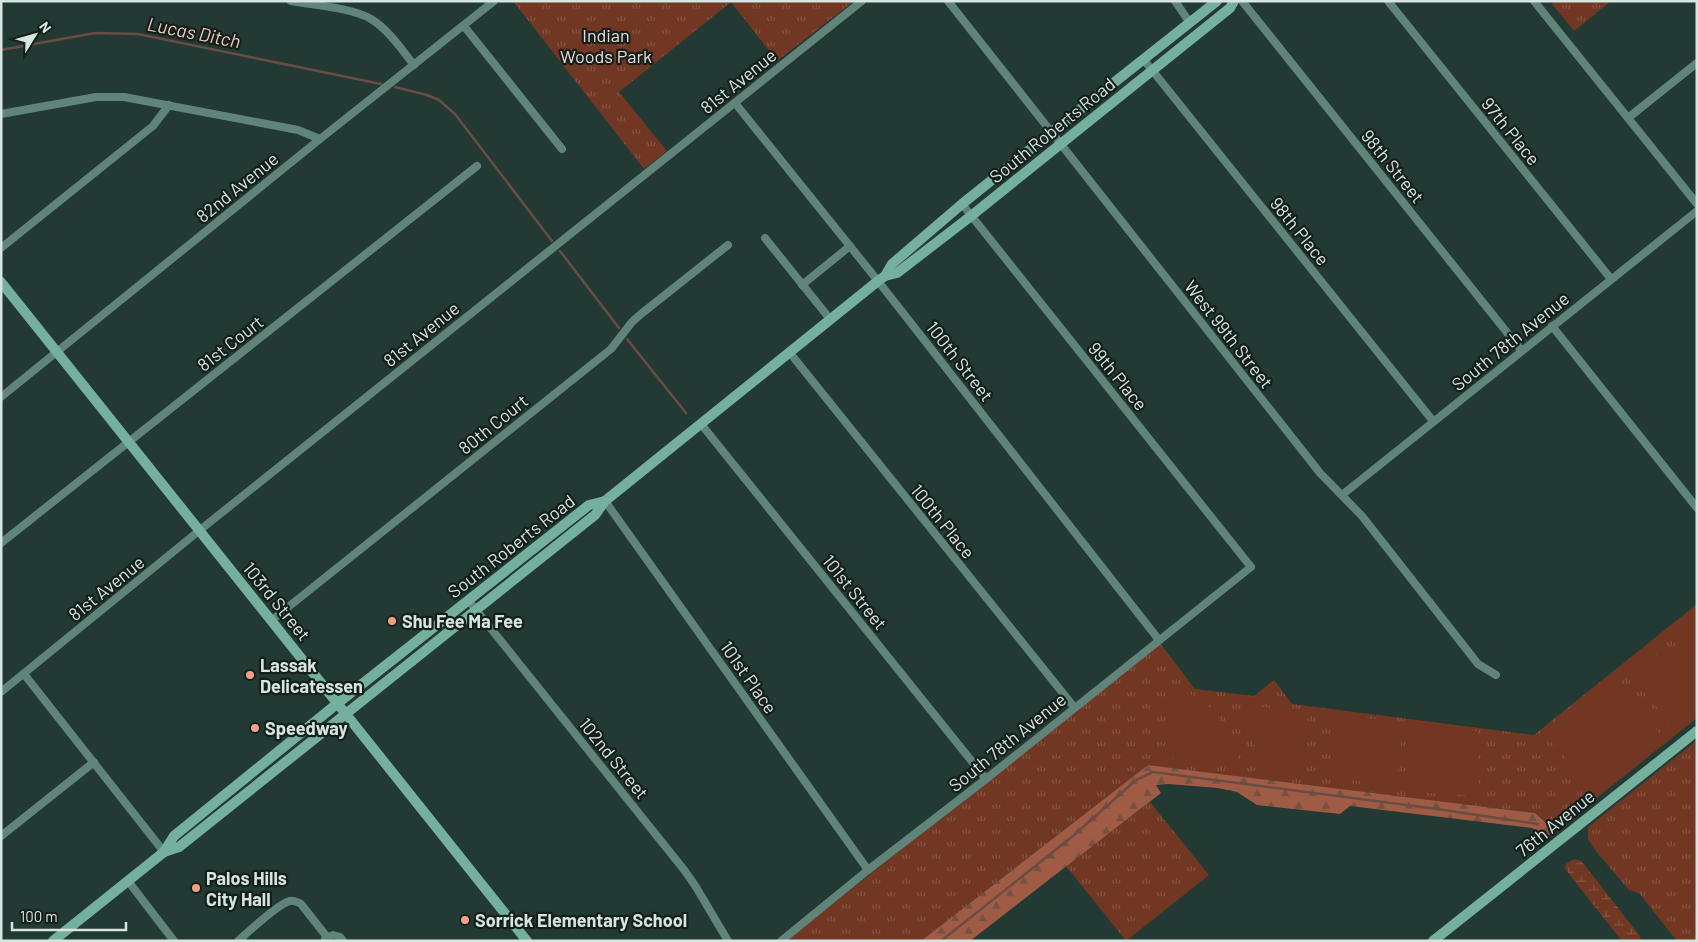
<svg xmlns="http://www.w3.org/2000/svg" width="1698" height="942" viewBox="0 0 1698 942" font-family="Barlow,sans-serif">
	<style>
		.grass { fill: url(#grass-tufts) }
		.forest { fill: url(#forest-firs) }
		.wetland { fill: url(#wetland-marsh) }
		.pitch { fill: #713723 }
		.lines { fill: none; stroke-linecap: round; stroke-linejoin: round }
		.stream { stroke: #694c43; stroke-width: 2.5 }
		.street { stroke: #608479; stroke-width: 8 }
		.secondary { stroke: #75b09f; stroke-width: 10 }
		.poi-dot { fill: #f39f83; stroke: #141f1b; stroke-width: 2 }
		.labels { text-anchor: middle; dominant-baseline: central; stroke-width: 4.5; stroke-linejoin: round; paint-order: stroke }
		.park-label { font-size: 18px; fill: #f0dbd4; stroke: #141f1b }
		.street-label { font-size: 18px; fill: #d7e5e0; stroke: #141f1b }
		.poi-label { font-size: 18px; font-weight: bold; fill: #d7e5e0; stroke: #141f1b; text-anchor: start }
		.water-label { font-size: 19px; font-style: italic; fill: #f3c9bb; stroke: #141f1b }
	</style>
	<defs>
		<pattern id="grass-tufts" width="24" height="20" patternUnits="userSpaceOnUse" patternTransform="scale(1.25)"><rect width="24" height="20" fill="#713723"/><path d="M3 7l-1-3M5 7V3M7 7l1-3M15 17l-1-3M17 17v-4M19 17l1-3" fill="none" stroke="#845443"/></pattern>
		<pattern id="forest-firs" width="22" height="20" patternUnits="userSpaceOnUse" patternTransform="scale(1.25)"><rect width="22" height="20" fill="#a05b44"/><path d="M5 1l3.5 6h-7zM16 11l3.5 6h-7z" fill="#755144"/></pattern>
		<pattern id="wetland-marsh" width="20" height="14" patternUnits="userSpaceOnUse" patternTransform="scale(1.25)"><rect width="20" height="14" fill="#713723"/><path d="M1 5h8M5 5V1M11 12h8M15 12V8" fill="none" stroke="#845443"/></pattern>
	</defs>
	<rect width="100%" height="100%" fill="#223a33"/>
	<!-- grass -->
	<g class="grass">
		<path d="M513,1H854L777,61L731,2L619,92L667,151L644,169Z"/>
		<path d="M1555,1H1611L1574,31L1552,4Z"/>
		<path d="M1697,604V718L1555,831L1535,813L1148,765L921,941H786L1160,643L1195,689L1254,696L1274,680L1292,704L1534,735Z"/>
		<path d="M1696,741L1697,941H1677L1639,893L1629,890L1595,850L1588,839V827Z"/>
		<path d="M1150,802L1209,875L1126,941L1066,866Z"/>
	</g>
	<!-- forest -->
	<path class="forest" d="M1148,765L1535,813L1555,831L1547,837L1532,828L1350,806L1340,814L1257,805L1237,792L1218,788L1168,784L1156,785L1161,793L970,941H921Z"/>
	<!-- wetland -->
	<path class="wetland" d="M1574,859L1579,860L1583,863L1640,936L1641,941H1622L1565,869L1566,864Z"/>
	<!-- pitch -->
	<g class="pitch">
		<path d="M1697,608V706L1672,725L1628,673L1652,655L1675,654L1681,621Z"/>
		<path d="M1620,686L1662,736L1600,788L1594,787L1543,734L1601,689Z"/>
		<path d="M1169,692L1190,694L1207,704L1221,721L1238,749L1239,764L1176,761L1169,753Z"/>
		<path d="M1245,705L1303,712L1308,718L1302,774L1271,770L1256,751L1243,708Z"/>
		<path d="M1337,715L1383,720L1402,732L1397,785L1337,779L1334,774Z"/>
		<path d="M1410,723L1476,731L1479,735V796L1415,792L1411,788V772H1409Z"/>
	</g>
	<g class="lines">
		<!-- stream -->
		<g class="stream">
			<path d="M1,50L95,33L138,34L381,84"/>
			<path d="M395,87L427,95L439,100L455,114L552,241"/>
			<path d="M560,251L619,328"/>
			<path d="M627,339L686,413"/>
			<path d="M941,941L1073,836L1136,780L1153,772L1437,809L1538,824"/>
		</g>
		<!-- street -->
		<g class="street">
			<path d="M291,1C314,5 353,8 371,19C389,30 401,49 414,65"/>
			<path d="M948,1L1320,473L1362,516L1478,664L1496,675"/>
			<path d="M1175,1L1190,23"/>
			<path d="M1242,1L1521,350"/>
			<path d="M1388,1L1611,279"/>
			<path d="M1534,1L1697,204"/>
			<path d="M464,26L562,149"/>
			<path d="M1144,60L1433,421"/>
			<path d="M735,103L878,281L1159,640"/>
			<path d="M1,114L96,97H124L298,130L320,139"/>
			<path d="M1628,118L1697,63"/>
			<path d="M765,238L830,319"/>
			<path d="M1,248L153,126L169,105"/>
			<path d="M802,285L850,246"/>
			<path d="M1552,326L1697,508"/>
			<path d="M790,353L1074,707"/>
			<path d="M1,397L320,139L494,1"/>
			<path d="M701,424L986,779"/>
			<path d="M1342,495L1697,211"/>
			<path d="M605,501L868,870"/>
			<path d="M1,543L477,166"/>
			<path d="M468,600L685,871L696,887L728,941"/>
			<path d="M272,620L611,349L632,322L641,314L728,245"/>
			<path d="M24,674L164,852"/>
			<path d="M1,692L200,530L862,1"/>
			<path d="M1,836L94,762"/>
			<path d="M128,881L174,941"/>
			<path d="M325,939L333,935L340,937L343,941"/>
			<path d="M238,941C248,932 279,903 290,901C295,900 297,902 301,904L327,937"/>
			<path d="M781,941L868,870L986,779L1251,567L962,204"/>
		</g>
		<!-- secondary -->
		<g class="secondary">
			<path d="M885,276L892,264L962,204L1063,123L1217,1"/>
			<path d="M1,282L527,941"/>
			<path d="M164,852L179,847L595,515L605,501L878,281L885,276L897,273L971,216L1230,8L1234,1"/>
			<path d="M53,941L164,852L174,836L338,703L589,505L605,501"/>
			<path d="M1433,941L1697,731"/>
		</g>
	</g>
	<!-- markers -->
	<g class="poi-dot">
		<circle cx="392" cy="621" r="5"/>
		<circle cx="250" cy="675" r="5"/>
		<circle cx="255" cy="728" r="5"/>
		<circle cx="196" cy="888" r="5"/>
		<circle cx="465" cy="920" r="5"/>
	</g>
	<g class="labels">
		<!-- park labels -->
		<g class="park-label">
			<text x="606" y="35">Indian<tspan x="606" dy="21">Woods Park</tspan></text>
		</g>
		<!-- street labels -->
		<g class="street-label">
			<text transform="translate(738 81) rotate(-39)">81st Avenue</text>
			<text transform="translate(1052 130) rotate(-39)">South Roberts Road</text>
			<text transform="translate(1511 131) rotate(51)">97th Place</text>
			<text transform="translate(1393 166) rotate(51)">98th Street</text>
			<text transform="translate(237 187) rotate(-39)">82nd Avenue</text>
			<text transform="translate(1300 231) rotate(51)">98th Place</text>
			<text transform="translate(421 334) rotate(-39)">81st Avenue</text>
			<text transform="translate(1229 334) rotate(52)">West 99th Street</text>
			<text transform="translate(1510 341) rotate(-39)">South 78th Avenue</text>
			<text transform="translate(230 343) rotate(-38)">81st Court</text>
			<text transform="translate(960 361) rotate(52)">100th Street</text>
			<text transform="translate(1118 376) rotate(51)">99th Place</text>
			<text transform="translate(493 424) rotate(-39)">80th Court</text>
			<text transform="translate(943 521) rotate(51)">100th Place</text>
			<text transform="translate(511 546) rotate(-38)">South Roberts Road</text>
			<text transform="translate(106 588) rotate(-39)">81st Avenue</text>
			<text transform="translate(855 592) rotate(51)">101st Street</text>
			<text transform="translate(277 601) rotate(51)">103rd Street</text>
			<text transform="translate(749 677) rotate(55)">101st Place</text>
			<text transform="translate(1007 742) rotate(-39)">South 78th Avenue</text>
			<text transform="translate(614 758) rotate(51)">102nd Street</text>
			<text transform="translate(1555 823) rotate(-39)">76th Avenue</text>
		</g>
		<!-- poi labels -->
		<g class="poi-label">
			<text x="402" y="621">Shu Fee Ma Fee</text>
			<text x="260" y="665">Lassak<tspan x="260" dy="21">Delicatessen</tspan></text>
			<text x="265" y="728">Speedway</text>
			<text x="206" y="878">Palos Hills<tspan x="206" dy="21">City Hall</tspan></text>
			<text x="475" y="920">Sorrick Elementary School</text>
		</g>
		<!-- water labels -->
		<g class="water-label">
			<text transform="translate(194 32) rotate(11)">Lucas Ditch</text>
		</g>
	</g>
	<!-- border -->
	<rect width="1698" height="942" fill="none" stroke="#d7e5e0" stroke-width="5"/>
	<!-- north arrow -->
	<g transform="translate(35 35) rotate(53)" stroke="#141f1b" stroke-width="4" paint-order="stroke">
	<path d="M0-4L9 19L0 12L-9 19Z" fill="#d7e5e0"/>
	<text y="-8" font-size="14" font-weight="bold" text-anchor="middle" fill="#d7e5e0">N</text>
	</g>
	<!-- scale -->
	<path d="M12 922v8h114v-8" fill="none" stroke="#d7e5e0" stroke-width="2.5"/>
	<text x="20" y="922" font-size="15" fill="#d7e5e0" stroke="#141f1b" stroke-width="4" paint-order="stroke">100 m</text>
</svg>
